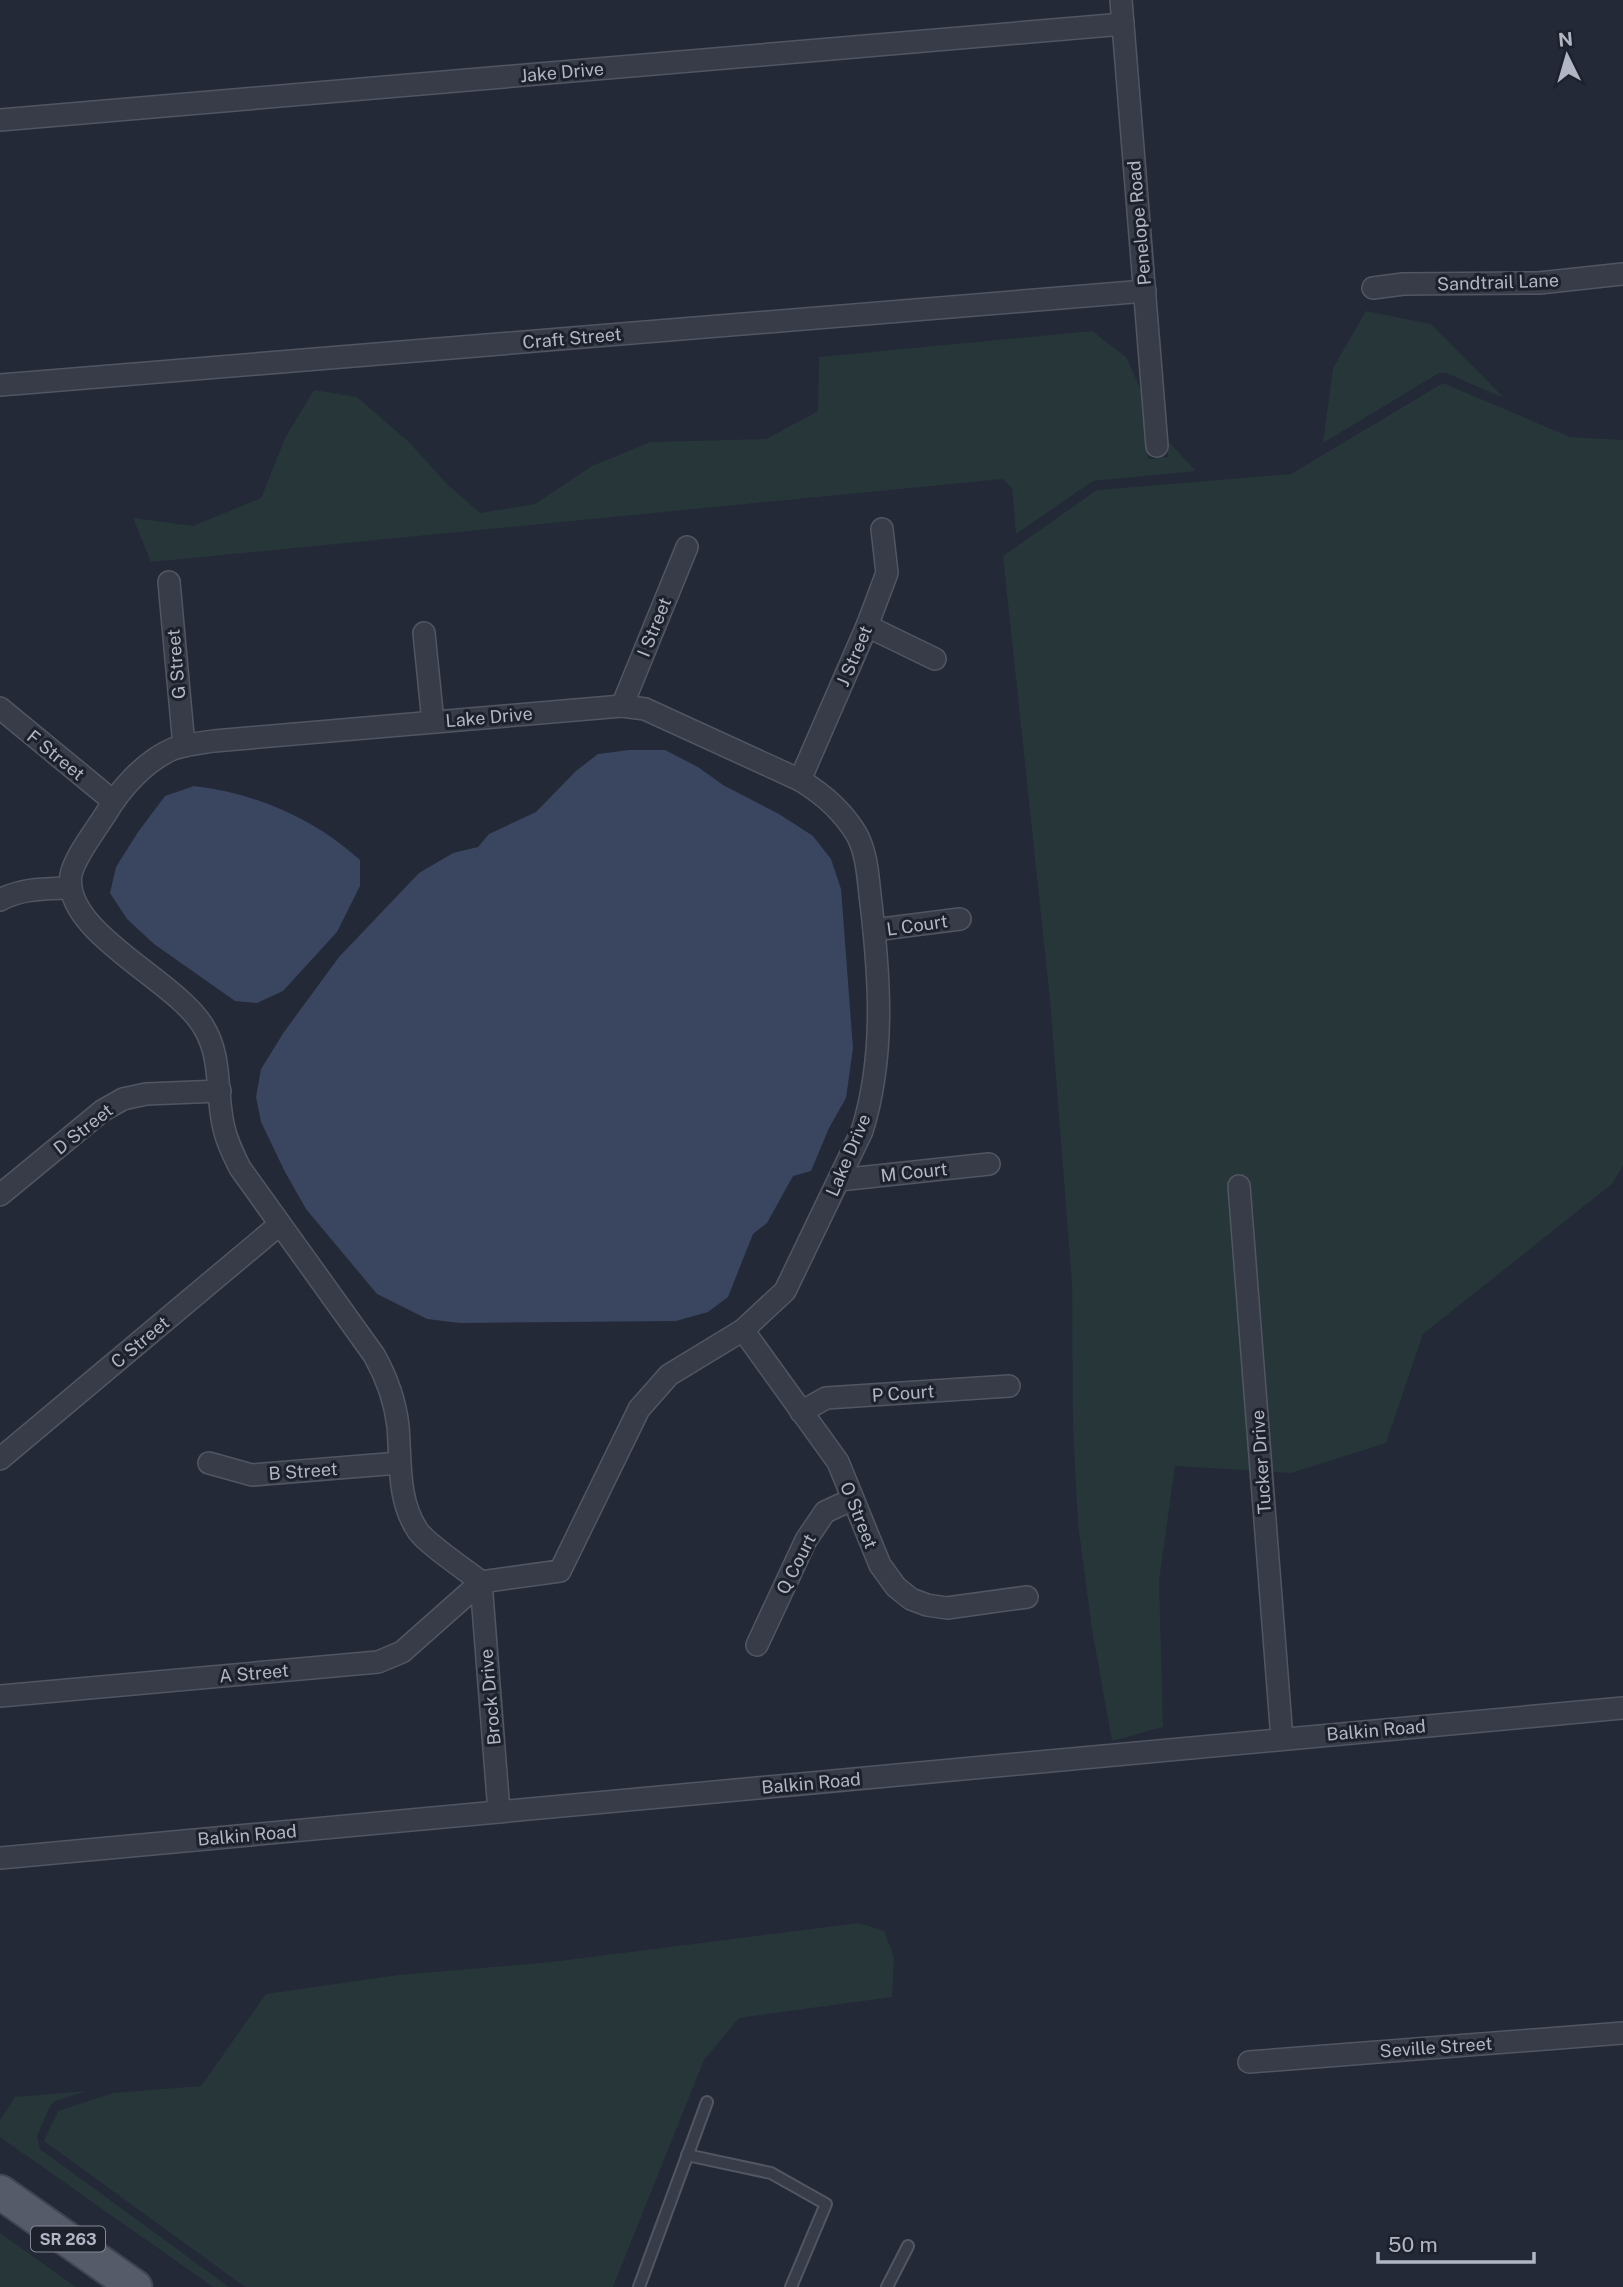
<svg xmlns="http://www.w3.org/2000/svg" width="1623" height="2287" viewBox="0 0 1623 2287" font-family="'Public Sans',sans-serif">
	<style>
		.green { fill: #263639 }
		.water { fill: #3a455f }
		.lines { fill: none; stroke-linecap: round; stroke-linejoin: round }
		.service-casing { stroke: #525662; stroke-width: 14 }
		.minor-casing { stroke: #525662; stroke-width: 24 }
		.primary-casing { stroke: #404551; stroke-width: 37 }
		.service { stroke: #373c48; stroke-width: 10 }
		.minor { stroke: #373c48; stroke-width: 21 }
		.primary { stroke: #555b68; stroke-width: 33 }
		.labels { text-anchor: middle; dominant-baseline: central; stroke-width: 6; stroke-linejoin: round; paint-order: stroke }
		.shield { fill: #1c212c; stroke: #858996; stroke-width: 2 }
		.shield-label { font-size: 16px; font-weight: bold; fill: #b2b6c4 }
		.street-label { font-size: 18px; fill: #b2b6c4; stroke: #1c212c }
	</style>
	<rect width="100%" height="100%" fill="#232937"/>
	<!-- green -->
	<g class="green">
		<path d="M1366,311L1431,324L1504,398L1446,373H1439L1323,443L1333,368Z"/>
		<path d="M1092,331L1126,357L1142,392L1148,459L1168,457L1167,440L1196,471L1093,481L1016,534L1012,488L1002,479L151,562L133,518L193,526L261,498L285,438L314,390L357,397L409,442L446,483L480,513L535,504L592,466L650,442L766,439L818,411L819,357Z"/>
		<path d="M1443,383L1570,437L1623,440V1166L1612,1184L1423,1334L1386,1443L1291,1473L1175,1466L1159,1581L1163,1727L1112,1741L1092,1630L1078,1524L1073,1428L1072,1284L1050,1000L1003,556L1097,490L1291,474Z"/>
		<path d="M859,1923L884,1931L894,1957L892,1997L739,2018L704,2060L613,2287H245L44,2141L58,2111L113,2093L201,2086L266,1994L398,1975L551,1962Z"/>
		<path d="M87,2091L55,2101L50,2106L37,2136L40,2149L229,2287H213L0,2137V2120L15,2097Z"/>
		<path d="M0,2233L76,2287H0Z"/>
	</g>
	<!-- water -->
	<g class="water">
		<path d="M629,750H665L698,767L723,785L779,814L813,836L831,859L841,889L853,1048L846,1098L829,1128L811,1171L793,1176L767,1223L753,1234L728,1297L708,1312L676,1321L460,1323L427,1319L377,1294L306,1209L285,1172L261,1122L256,1097L261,1069L284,1032L339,957L419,873L453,853L478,847L489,834L536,812L576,771L598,754Z"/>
		<path d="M194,786C255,793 314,818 360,860V886L337,932L283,991L257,1003L235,1001L154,944L127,919L110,893L116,867L138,832L165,796Z"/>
	</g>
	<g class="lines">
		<!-- service casing -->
		<g class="service-casing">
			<g id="service">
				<path d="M687,2155L771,2173L826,2204L791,2287"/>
				<path d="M639,2287L707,2102"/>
				<path d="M887,2287L908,2246"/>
			</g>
		</g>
		<!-- minor casing -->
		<g class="minor-casing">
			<g id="minor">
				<path d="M1121,0L1157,446"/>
				<path d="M0,120L1123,24"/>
				<path d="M1373,288L1403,284L1539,283L1623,274"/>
				<path d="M0,385L1145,291"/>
				<path d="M169,582L184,746"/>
				<path d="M867,626L935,659"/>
				<path d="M424,633L433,722"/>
				<path d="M622,706L645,709L800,780C823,794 843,811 857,835C868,856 868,881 871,903C880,980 885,1057 862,1131L785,1291L743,1330L669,1375L639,1409L560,1571L481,1582C466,1570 427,1544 418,1531C397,1500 401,1461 398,1426C395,1400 387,1378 374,1355L240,1168C233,1154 226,1140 223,1124C216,1091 222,1056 203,1026C176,980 62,932 71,875C74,858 95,831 105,815C120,789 145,761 173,749C186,744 201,743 214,741Z"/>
				<path d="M622,706L687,547"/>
				<path d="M0,708L113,801"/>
				<path d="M800,780L867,626L887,573L882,529"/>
				<path d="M0,900C22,888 46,889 70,888"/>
				<path d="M874,930L960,919"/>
				<path d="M839,1180L989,1164"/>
				<path d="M1239,1186L1282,1739"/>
				<path d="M0,1195L102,1111L123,1099L146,1094L220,1091"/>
				<path d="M743,1330L838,1462L880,1565L896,1587L911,1599L927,1605L947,1608L1027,1597"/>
				<path d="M801,1412L826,1398L1009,1386"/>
				<path d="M0,1459L279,1225"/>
				<path d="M209,1463L252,1475L399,1463"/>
				<path d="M481,1582L499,1812"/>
				<path d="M757,1645L806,1540L825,1512L853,1499"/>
				<path d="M0,1696L378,1662L402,1652L481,1582"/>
				<path d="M0,1858L1623,1708"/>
				<path d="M1249,2062L1623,2033"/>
			</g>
		</g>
		<!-- primary casing -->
		<g class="primary-casing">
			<path id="primary" d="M0,2192L135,2287"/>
		</g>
		<!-- service -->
		<use href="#service" class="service"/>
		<!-- minor -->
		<use href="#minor" class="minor"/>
		<!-- primary -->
		<use href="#primary" class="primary"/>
	</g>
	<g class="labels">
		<!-- shield labels -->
		<rect class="shield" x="31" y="2226.5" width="74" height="25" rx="5"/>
		<g class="shield-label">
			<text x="68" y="2239">SR 263</text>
		</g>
		<!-- street labels -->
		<g class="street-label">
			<text transform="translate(562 72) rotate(-5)">Jake Drive</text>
			<text transform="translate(1139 223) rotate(-95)">Penelope Road</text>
			<text transform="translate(1498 282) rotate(-2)">Sandtrail Lane</text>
			<text transform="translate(572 338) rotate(-5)">Craft Street</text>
			<text transform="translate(654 627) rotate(-68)">I Street</text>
			<text transform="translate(854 656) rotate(-67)">J Street</text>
			<text transform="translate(176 664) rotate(-95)">G Street</text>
			<text transform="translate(489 717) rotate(-5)">Lake Drive</text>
			<text transform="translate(56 755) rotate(39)">F Street</text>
			<text transform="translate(917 925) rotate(-8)">L Court</text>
			<text transform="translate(83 1129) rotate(-38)">D Street</text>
			<text transform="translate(848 1155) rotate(-67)">Lake Drive</text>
			<text transform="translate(914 1172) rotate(-6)">M Court</text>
			<text transform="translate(140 1342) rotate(-40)">C Street</text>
			<text transform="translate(903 1393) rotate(-4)">P Court</text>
			<text transform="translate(1261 1462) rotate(-94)">Tucker Drive</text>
			<text transform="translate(303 1471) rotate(-4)">B Street</text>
			<text transform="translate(859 1515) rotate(68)">O Street</text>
			<text transform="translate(796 1564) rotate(-63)">Q Court</text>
			<text transform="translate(254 1673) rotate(-5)">A Street</text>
			<text transform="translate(490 1697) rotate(-95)">Brock Drive</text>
			<text transform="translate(1376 1730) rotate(-5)">Balkin Road</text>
			<text transform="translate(811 1783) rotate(-5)">Balkin Road</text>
			<text transform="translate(247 1835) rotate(-5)">Balkin Road</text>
			<text transform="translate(1436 2047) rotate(-4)">Seville Street</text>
		</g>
	</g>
	<!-- north arrow -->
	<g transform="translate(1567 56) rotate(355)" stroke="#1c212c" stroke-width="5" paint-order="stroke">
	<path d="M0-5L12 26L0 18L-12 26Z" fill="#b2b6c4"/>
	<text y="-10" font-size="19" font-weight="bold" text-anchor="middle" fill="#b2b6c4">N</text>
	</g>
	<!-- scale -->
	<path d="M1378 2252v10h156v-10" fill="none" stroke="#b2b6c4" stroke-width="3.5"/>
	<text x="1388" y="2252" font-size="21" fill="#b2b6c4" stroke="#1c212c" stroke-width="5" paint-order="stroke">50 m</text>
</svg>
